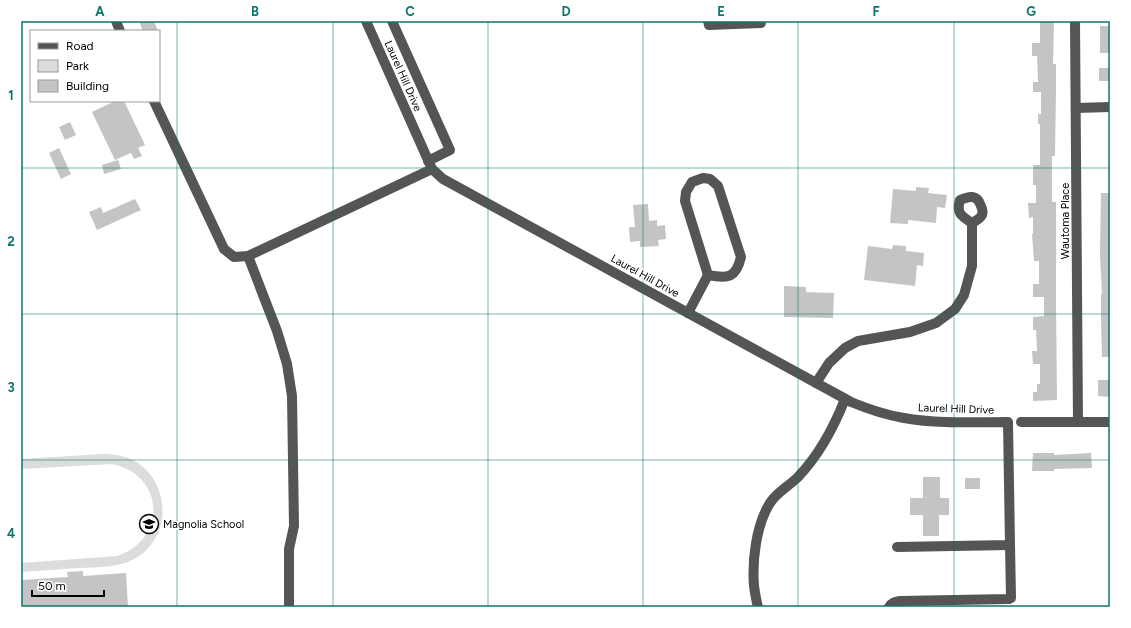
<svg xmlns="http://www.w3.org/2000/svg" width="1131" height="628" viewBox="0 0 1131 628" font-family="Figtree,sans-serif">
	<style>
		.green { fill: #dcdcdc }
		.building { fill: #c4c4c4 }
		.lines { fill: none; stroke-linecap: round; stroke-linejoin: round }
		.minor { stroke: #555; stroke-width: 10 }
		.grid { fill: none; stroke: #0f766e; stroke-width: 1; stroke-opacity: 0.55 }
		.labels { text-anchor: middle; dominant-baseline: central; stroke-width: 3; stroke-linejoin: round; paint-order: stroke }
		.street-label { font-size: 11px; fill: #000; stroke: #fff }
		.poi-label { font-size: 11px; fill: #000; stroke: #fff; text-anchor: start }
		.neatline { fill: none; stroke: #0f766e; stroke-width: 1.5 }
		.grid-label { font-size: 13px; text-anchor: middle; font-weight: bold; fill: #0f766e }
	</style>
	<rect width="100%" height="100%" fill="#fff"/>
	<!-- green -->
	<path class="green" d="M103,454C115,454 127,456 138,463C171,486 171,537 136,558C119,568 98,567 79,568C60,569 40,571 21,572V563L117,556C169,539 164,473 111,464L21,469V459Z"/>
	<!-- building -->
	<g class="building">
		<path d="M139,21H154L158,31H143Z"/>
		<path d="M1040,21H1054L1053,64H1056V91L1055,156H1052V202H1056V302L1057,400L1033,401V392H1037V384H1040V364H1033L1032,351H1037L1036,330H1033V317L1044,316V297H1033V284H1039V261H1034L1032,234H1033V217L1029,218L1028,203H1036V185H1033V165H1040V124H1038V114H1041V92H1033V82H1038L1037,56H1032V43H1040Z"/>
		<rect x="1100" y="26" width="10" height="27"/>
		<rect x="1099" y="68" width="11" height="13"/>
		<path d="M115,101H124L145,145L138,148L142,156L134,159L131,153L115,160L92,112Z"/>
		<path d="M70,122L76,135L65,140L59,127Z"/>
		<path d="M59,148L71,174L61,179L49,153Z"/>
		<path d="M118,160L121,169L104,174L102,165Z"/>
		<path d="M916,187L929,188L928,193L947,195L945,208L937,207L936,223L908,220V224L890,223L893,189L916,191Z"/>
		<path d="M1101,193H1110V357H1102L1101,320V294H1102L1100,254Z"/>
		<path d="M135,199L141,210L97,230L89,212L101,207L103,213Z"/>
		<path d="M648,204L649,221L657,220V226L665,225L666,239L658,240L659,246L640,247V241L630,242L629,227H635L633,205Z"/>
		<path d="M893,245L906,246V251L924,253L923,266L917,265L915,286L864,280L868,246L892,249Z"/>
		<path d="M784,286L806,287V292L834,293L833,318L784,317Z"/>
		<path d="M1098,380H1110V397L1098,396Z"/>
		<path d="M1033,453H1054V455L1091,453L1092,468L1054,469V471H1032Z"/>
		<path d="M923,477H940V498H949V515H939V536H923V515H910V498H923Z"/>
		<rect x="965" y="478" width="15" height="11"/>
		<path d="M83,571V576L126,573L128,607H21V580L68,577L67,572Z"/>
	</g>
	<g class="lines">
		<!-- minor -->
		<g class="minor">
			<path d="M116,21L120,31"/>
			<path d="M366,21L432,169L443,179L851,402C868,409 885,415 904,418C938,424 974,422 1008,422L1010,545L897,547"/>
			<path d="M392,21L450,150L428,161"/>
			<path d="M708,21L709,25L761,23"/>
			<path d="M1075,21L1078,422"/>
			<path d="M154,101L224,249L234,257L248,256L432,169"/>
			<path d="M1076,108L1110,107"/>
			<path d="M703,178L710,179L718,186L741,257C736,278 728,279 708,275L685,201L686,192L692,182Z"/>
			<path d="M248,256L277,331L287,364L292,396L294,526L289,549V607"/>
			<path d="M688,313L708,275"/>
			<path d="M816,383L829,363L845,348L858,341L910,332L936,323L955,309L964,295L972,266V223C975,221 980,219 982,215C983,212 982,208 981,206C977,194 969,196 960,200C956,213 961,216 972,223"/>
			<path d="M1021,422H1110"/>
			<path d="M758,607C756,600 755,593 754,586C752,561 756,525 770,503C777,492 789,486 798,477C819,455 834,427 845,399"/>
			<path d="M889,607C891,603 895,602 900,601L1009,599L1011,598L1010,545"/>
		</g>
	</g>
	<!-- grid -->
	<path class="grid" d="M177,21V607M333,21V607M488,21V607M643,21V607M798,21V607M954,21V607M21,168H1110M21,314H1110M21,460H1110"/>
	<!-- icons -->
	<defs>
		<g id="school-ring" transform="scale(1)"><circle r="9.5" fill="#fff" stroke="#000" stroke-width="1.5"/><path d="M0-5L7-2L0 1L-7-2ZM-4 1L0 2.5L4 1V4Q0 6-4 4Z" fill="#000"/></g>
	</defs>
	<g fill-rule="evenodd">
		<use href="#school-ring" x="149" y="524"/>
	</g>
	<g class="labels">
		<!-- street labels -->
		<g class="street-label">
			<text transform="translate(403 76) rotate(66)">Laurel Hill Drive</text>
			<text transform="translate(1065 221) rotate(-90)">Wautoma Place</text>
			<text transform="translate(645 276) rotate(29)">Laurel Hill Drive</text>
			<text transform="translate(956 409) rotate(2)">Laurel Hill Drive</text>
		</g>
		<!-- poi labels -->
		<g class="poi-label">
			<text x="163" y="524">Magnolia School</text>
		</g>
	</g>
	<!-- border -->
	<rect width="1131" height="628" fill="none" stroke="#ffffff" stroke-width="44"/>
	<!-- legend -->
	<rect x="30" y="30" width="130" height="72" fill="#ffffff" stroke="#999999"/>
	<rect x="38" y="43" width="20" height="6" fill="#555555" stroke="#999999"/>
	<text x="66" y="50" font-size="12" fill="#000000">Road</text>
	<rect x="38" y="60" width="20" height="12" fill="#dcdcdc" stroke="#999999"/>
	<text x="66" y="70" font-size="12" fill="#000000">Park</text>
	<rect x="38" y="80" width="20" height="12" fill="#c4c4c4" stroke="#999999"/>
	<text x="66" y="90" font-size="12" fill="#000000">Building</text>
	<!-- scale -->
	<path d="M32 590v6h72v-6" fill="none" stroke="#000000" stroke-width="2"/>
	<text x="38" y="590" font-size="12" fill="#000000" stroke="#ffffff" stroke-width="3" paint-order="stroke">50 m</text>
	<rect x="22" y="22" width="1087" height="584" class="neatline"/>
	<g class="grid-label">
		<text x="100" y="16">A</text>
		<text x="255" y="16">B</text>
		<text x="410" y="16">C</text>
		<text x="566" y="16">D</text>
		<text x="721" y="16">E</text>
		<text x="876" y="16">F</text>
		<text x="1031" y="16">G</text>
		<text x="11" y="100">1</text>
		<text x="11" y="246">2</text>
		<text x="11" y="392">3</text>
		<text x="11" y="538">4</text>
	</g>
</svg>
